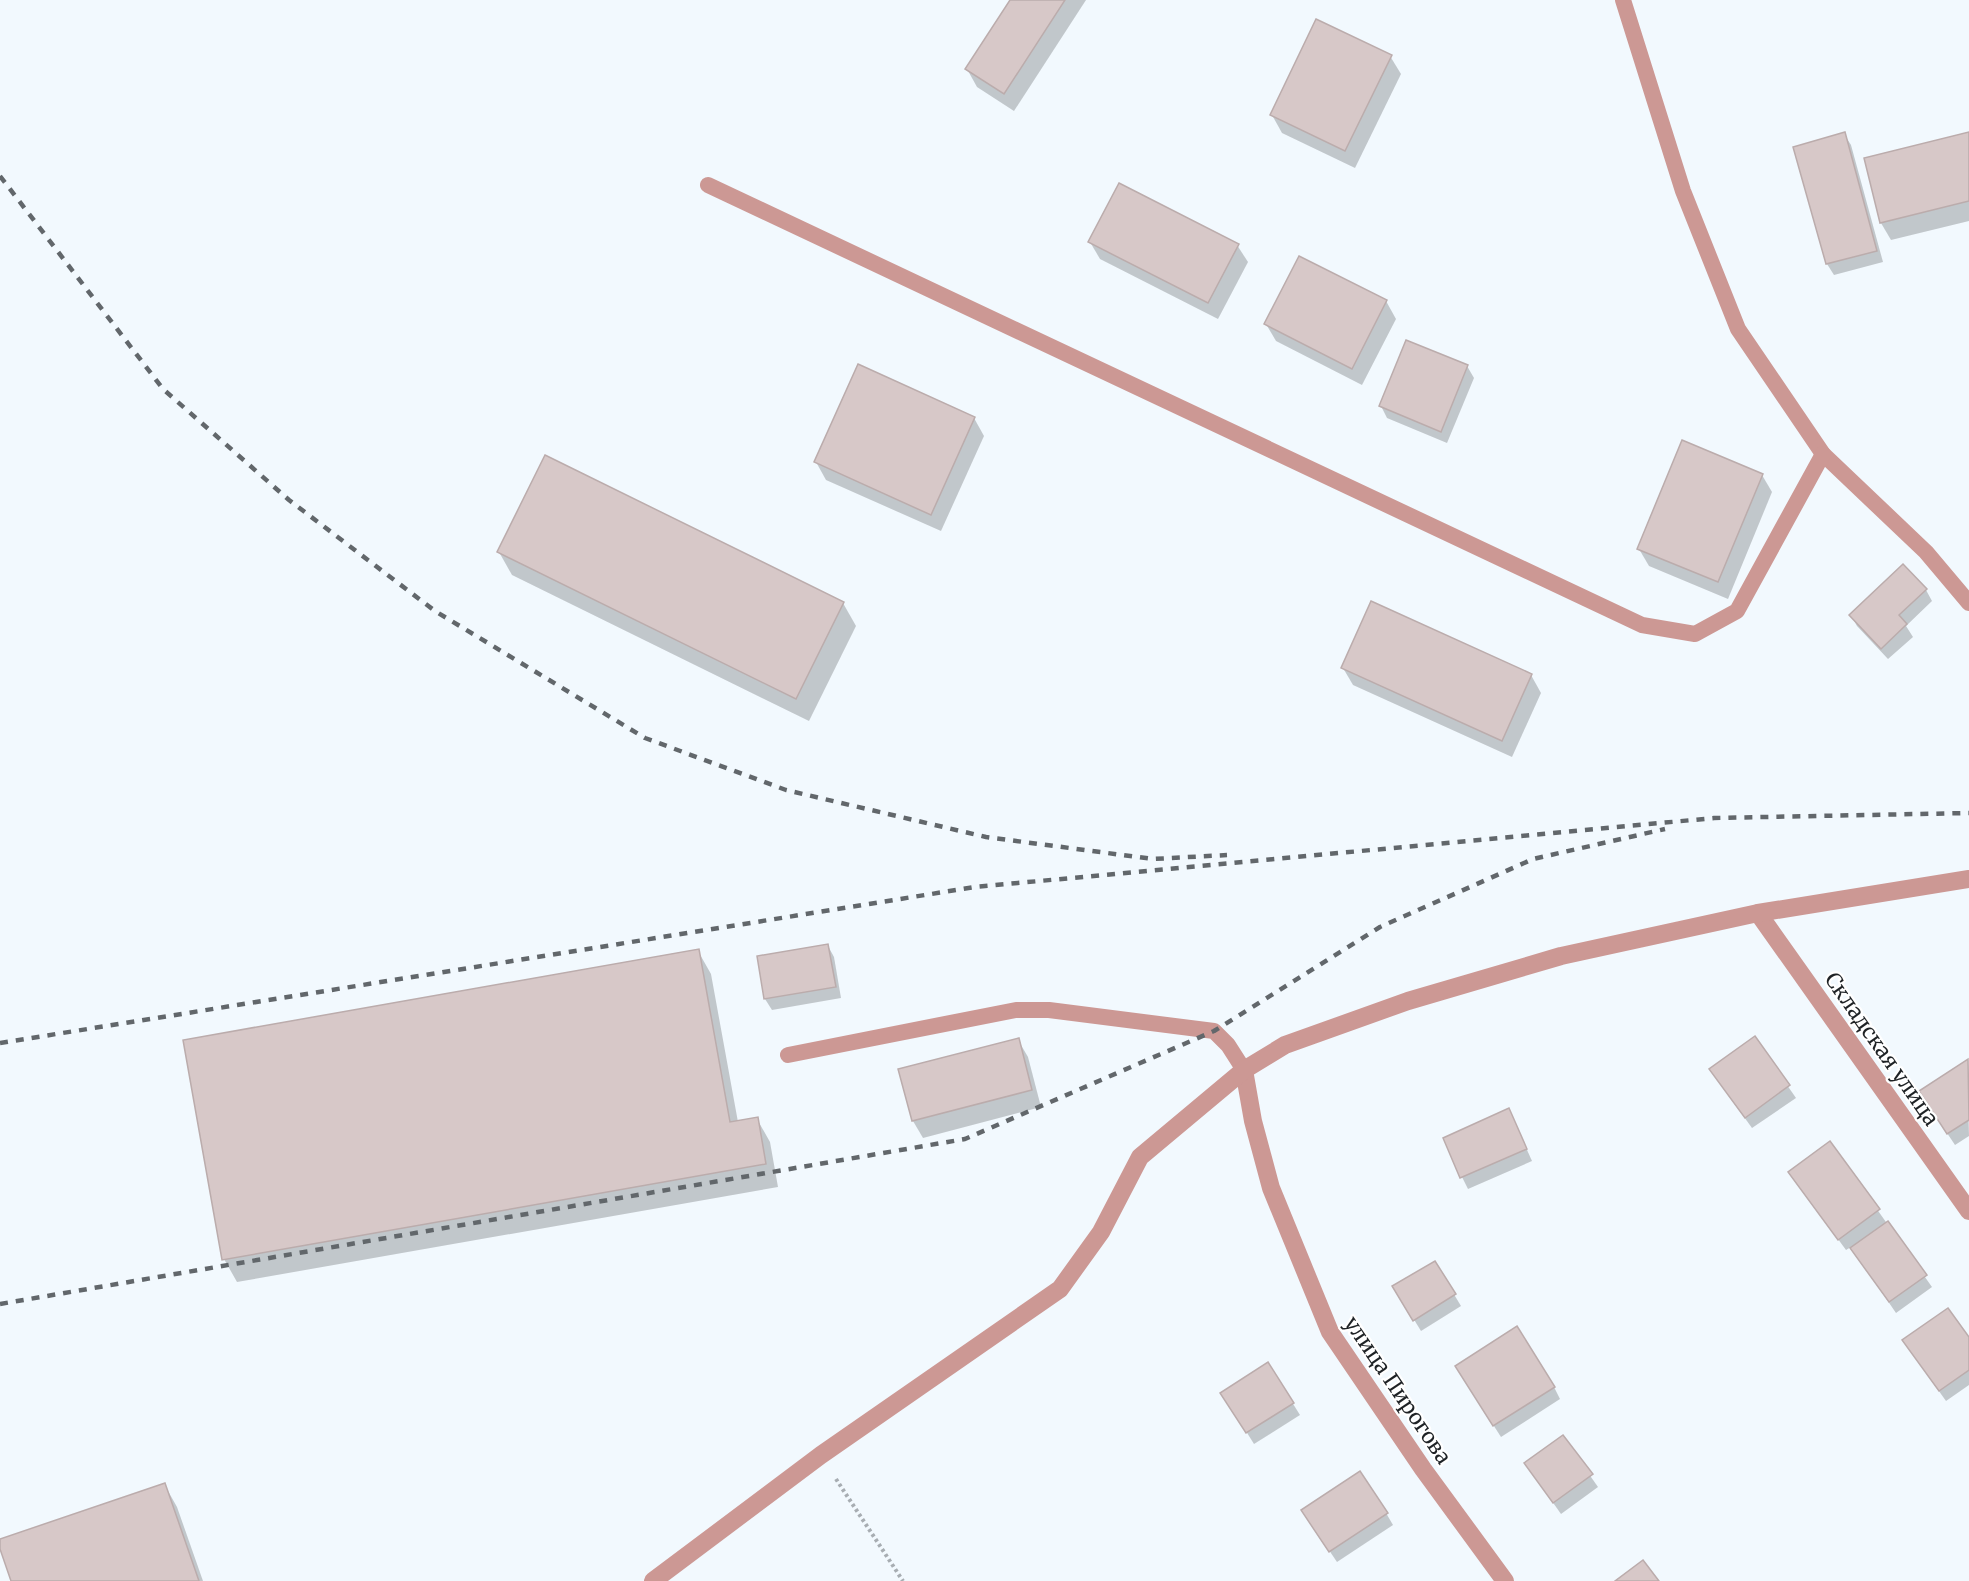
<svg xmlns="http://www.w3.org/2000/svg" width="1969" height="1581" viewBox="0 0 1969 1581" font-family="Merriweather,serif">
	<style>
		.shadow { fill: #0003 }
		.building { fill: #d7c8c8; stroke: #bbacac; stroke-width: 1.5 }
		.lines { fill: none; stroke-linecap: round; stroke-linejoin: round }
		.path { stroke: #a7adb2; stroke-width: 4; stroke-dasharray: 3 3; stroke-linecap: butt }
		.lane { stroke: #cc9894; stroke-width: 16 }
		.street { stroke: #cc9894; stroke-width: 18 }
		.rail { stroke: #62676b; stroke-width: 4.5; stroke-dasharray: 8 8; stroke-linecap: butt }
		.labels { text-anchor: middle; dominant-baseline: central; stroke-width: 4.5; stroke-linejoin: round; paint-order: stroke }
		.street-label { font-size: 21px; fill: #1e2225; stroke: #fff }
	</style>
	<rect width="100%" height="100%" fill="#f2f9fe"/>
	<!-- shadow -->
	<g class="shadow">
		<path d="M1012,0H1086L1014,111L977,87L967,69Z"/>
		<path d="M1390,56L1401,74L1355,168L1282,133L1272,115Z"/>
		<path d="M1844,134L1851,145L1883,262L1834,275L1827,264L1795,148Z"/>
		<path d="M1969,134V221L1891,240L1881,223Z"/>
		<path d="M1090,242L1237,245L1248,262L1218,319L1100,259Z"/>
		<path d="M1386,301L1396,319L1362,385L1276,341L1266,324Z"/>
		<path d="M1467,366L1474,378L1447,443L1387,418L1381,406Z"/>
		<path d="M974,418L984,436L941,531L826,480L816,462Z"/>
		<path d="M1762,475L1772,492L1728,599L1649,566L1639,549Z"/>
		<path d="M499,552L843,603L856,626L809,721L512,575Z"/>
		<path d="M1926,590L1932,601L1906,626L1913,637L1888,659L1857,626L1851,615Z"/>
		<path d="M1343,668L1531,675L1541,693L1512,757L1353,685Z"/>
		<path d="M828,946L834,957L841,998L772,1010L765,999L758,957Z"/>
		<path d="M698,951L711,974L738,1122L757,1119L770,1142L778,1187L237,1282L224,1259Z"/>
		<path d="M1755,1039L1796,1098L1752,1128L1718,1081Z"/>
		<path d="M1018,1040L1028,1057L1041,1107L923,1138L913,1121L900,1070Z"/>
		<path d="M1967,1061L1969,1136L1955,1145L1927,1103Z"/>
		<path d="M1509,1110L1532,1161L1468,1189L1462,1177Z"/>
		<path d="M1830,1143L1932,1287L1896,1313L1851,1247L1846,1250L1797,1183Z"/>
		<path d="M1435,1263L1461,1306L1421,1331L1394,1287Z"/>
		<path d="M1969,1339V1385L1946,1401L1911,1352Z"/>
		<path d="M1268,1364L1300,1415L1254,1444L1229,1404Z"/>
		<path d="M1463,1378L1554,1387L1560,1399L1501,1437Z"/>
		<path d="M1563,1437L1598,1487L1561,1514L1525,1463Z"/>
		<path d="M164,1484L177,1507L203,1581H13L0,1541Z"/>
		<path d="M1386,1513L1393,1525L1337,1562L1310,1522Z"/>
	</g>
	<!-- building -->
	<g class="building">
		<path d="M1010,0H1065L1004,94L965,69Z"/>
		<path d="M1316,19L1392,55L1345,151L1270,115Z"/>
		<path d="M1845,132L1877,251L1826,264L1793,147Z"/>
		<path d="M1969,132V201L1880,223L1864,158Z"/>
		<path d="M1119,183L1239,244L1208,303L1088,242Z"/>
		<path d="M1299,256L1387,300L1352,369L1264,324Z"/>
		<path d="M1406,340L1468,365L1441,432L1379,406Z"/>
		<path d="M858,364L975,417L931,515L814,462Z"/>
		<path d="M1682,440L1763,474L1718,582L1637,549Z"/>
		<path d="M545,455L844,602L796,699L497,552Z"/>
		<path d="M1903,564L1927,589L1899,615L1907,624L1881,649L1849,615Z"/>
		<path d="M1371,601L1532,674L1502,741L1341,668Z"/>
		<path d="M828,944L836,987L764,999L757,956Z"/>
		<path d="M699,949L730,1122L758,1117L766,1164L222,1260L183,1040Z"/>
		<path d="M1755,1036L1790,1085L1745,1118L1709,1069Z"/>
		<path d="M1019,1038L1032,1090L912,1121L898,1069Z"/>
		<path d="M1968,1059L1969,1120L1947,1134L1919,1091Z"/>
		<path d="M1509,1108L1527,1149L1460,1178L1443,1138Z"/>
		<path d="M1830,1141L1880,1209L1838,1240L1788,1172Z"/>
		<path d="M1888,1221L1927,1275L1889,1302L1850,1248Z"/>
		<path d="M1435,1261L1456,1294L1413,1321L1392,1286Z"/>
		<path d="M1948,1308L1969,1337V1370L1939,1391L1902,1340Z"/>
		<path d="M1517,1326L1555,1387L1493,1426L1455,1366Z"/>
		<path d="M1268,1362L1294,1403L1246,1433L1220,1393Z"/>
		<path d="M1563,1435L1593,1474L1553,1503L1524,1463Z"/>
		<path d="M1360,1471L1388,1513L1329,1552L1301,1510Z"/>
		<path d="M165,1483L199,1581H11L0,1549V1539Z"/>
		<path d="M1643,1560L1659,1581H1615Z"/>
	</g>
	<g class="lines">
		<!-- path -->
		<path class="path" d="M836,1479L903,1581"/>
		<!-- lane -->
		<g class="lane">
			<path d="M1623,0L1683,191L1738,329L1823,454L1926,552L1969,603"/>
			<path d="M708,185L1642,625L1695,634L1737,611L1823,454"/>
			<path d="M788,1055L1016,1010H1049L1214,1031L1228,1045L1244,1070"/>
		</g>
		<!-- street -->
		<g class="street">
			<path d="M1758,913L1969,1211"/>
			<path d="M1244,1070L1253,1121L1271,1188L1330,1332L1423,1469L1505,1581"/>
			<path d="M653,1581L821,1455L1060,1289L1101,1232L1140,1157L1244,1070L1285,1045L1408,1001L1561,956L1758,913L1969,879"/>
		</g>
		<!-- rail -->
		<g class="rail">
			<path d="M0,176L163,389L289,500L435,611L645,738L786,790L986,837L1153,859L1227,855"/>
			<path d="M0,1043L975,887L1714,818L1969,813"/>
			<path d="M0,1304L965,1139L1214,1031L1380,927L1533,859L1665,829"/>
		</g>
	</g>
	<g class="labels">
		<!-- street labels -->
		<g class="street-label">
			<text transform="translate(1882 1049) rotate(55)">Складская улица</text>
			<text transform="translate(1398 1390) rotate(56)">улица Пирогова</text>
		</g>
	</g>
</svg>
